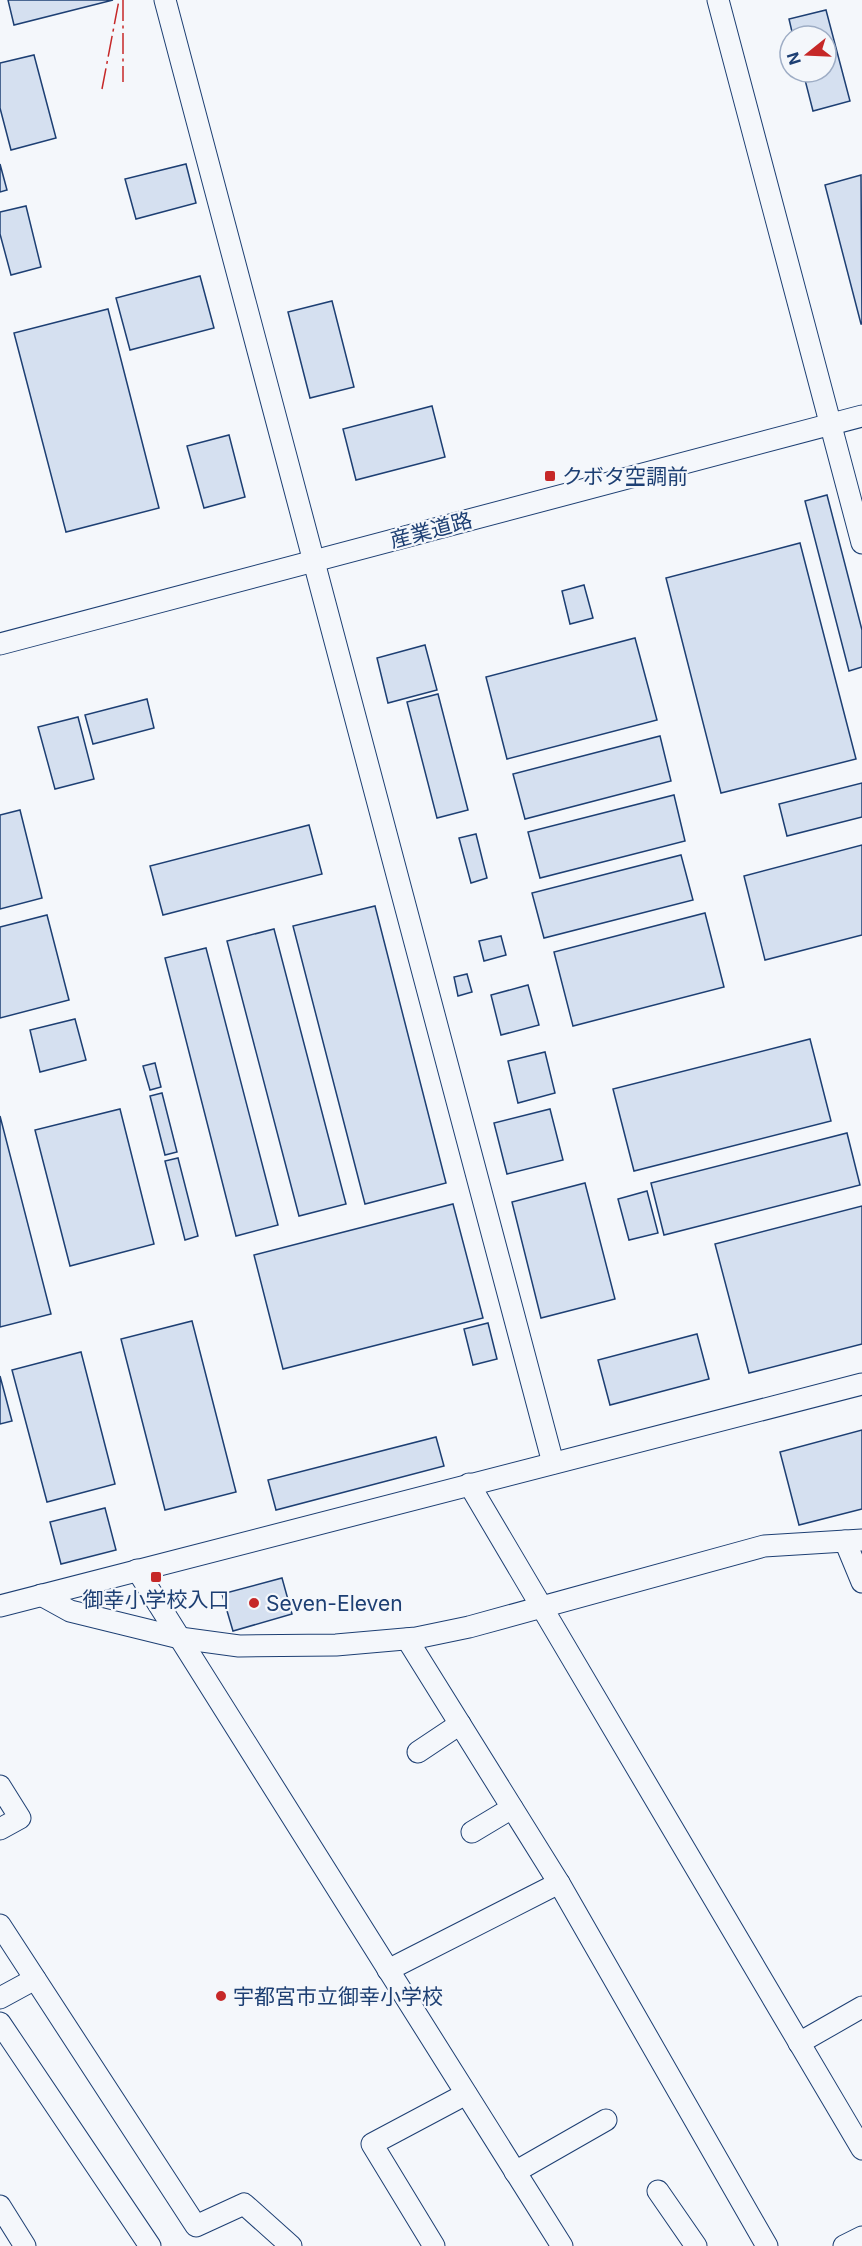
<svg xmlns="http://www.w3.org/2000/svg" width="862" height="2246" viewBox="0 0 862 2246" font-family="Inter,'Noto Sans JP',sans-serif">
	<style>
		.building { fill: #d5e0f0; stroke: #1d3f73; stroke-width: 1.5 }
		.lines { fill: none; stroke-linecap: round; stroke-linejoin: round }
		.minor-casing { stroke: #1d3f73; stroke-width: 23 }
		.minor { stroke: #f4f7fb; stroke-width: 21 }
		.power { stroke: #c62828; stroke-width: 1.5; stroke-dasharray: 21 4.5 3 4.5; stroke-linecap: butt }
		.poi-dot { fill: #c62828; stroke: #f4f7fb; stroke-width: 2 }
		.labels { text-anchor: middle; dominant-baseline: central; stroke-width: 4.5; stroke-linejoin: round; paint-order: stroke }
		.poi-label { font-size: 21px; fill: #1d3f73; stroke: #f4f7fb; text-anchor: start }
		.street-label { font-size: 21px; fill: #1d3f73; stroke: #f4f7fb }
	</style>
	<rect width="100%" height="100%" fill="#f4f7fb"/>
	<!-- building -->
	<g class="building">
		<path d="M8,0H113L14,25Z"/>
		<path d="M826,10L850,101L813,111L803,72H826V36H793L789,19Z"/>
		<path d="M34,55L56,138L11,150L0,108V63Z"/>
		<path d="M0,164L7,190L0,192Z"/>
		<path d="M186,164L196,203L136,219L125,179Z"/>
		<path d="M861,175L862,324H861L825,185Z"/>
		<path d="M26,206L41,267L11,275L0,234V212Z"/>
		<path d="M200,276L214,328L130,350L116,298Z"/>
		<path d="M332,301L354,387L310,398L288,312Z"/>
		<path d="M108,309L159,508L66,532L14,333Z"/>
		<path d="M432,406L445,457L356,480L343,429Z"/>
		<path d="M229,435L245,497L204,508L187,446Z"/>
		<path d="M827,495L862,630V667L849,671L805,501Z"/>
		<path d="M800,543L856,759L721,793L666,578Z"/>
		<path d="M584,585L593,618L570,624L562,591Z"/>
		<path d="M635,638L657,720L507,759L486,677Z"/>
		<path d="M425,645L437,690L388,703L377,658Z"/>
		<path d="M438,694L468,810L437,818L407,702Z"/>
		<path d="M147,699L154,728L93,744L85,715Z"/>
		<path d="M78,717L94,779L55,789L38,727Z"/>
		<path d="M660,736L671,781L525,819L513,774Z"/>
		<path d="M862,783V817L787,836L779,804Z"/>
		<path d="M674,795L685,841L540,878L528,832Z"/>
		<path d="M20,810L42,898L0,909V815Z"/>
		<path d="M309,825L322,874L163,915L150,866Z"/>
		<path d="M476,834L487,878L471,883L459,838Z"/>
		<path d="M862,845V935L765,960L744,876Z"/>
		<path d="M681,855L693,900L544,938L532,893Z"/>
		<path d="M375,906L446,1183L365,1204L293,926Z"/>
		<path d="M705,913L724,987L573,1026L554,952Z"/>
		<path d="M47,915L69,1000L0,1018V927Z"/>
		<path d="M274,929L346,1204L299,1216L227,941Z"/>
		<path d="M501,936L506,955L484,961L479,941Z"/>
		<path d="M206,948L278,1225L236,1236L165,958Z"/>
		<path d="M467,974L472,992L458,996L454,977Z"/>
		<path d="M528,985L539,1025L501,1035L491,995Z"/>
		<path d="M75,1019L86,1060L40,1072L30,1030Z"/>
		<path d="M810,1039L831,1121L634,1171L613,1089Z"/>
		<path d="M545,1052L555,1093L518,1103L508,1061Z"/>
		<path d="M155,1063L161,1087L150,1090L143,1066Z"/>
		<path d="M162,1093L177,1152L165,1155L150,1096Z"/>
		<path d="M120,1109L154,1244L70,1266L35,1130Z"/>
		<path d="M550,1109L563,1160L507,1174L494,1123Z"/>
		<path d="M0,1116L51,1314L0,1327Z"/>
		<path d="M847,1133L860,1185L664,1235L651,1183Z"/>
		<path d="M178,1158L198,1236L185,1240L165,1161Z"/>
		<path d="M585,1183L615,1299L541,1318L512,1202Z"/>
		<path d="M647,1191L658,1233L629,1240L618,1199Z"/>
		<path d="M453,1204L483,1318L283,1369L254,1255Z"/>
		<path d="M862,1206V1344L749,1373L715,1244Z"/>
		<path d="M192,1321L236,1492L165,1510L121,1339Z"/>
		<path d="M488,1323L497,1359L473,1365L464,1329Z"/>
		<path d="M697,1334L709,1379L610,1405L598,1360Z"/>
		<path d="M81,1352L115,1484L47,1502L12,1370Z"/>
		<path d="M0,1376L12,1421L0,1424Z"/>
		<path d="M862,1430V1509L799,1525L780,1452Z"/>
		<path d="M436,1437L444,1466L276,1510L268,1480Z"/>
		<path d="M105,1508L116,1550L61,1564L50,1522Z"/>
		<path d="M282,1578L292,1614L233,1631L222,1594Z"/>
	</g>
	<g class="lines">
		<!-- minor casing -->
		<g class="minor-casing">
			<g id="minor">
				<path d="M165,0L553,1463"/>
				<path d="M718,0L862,543"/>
				<path d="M0,644L862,416"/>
				<path d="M469,1484L862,2149"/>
				<path d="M845,1541L862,1582"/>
				<path d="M137,1570L562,2246"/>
				<path d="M41,1595L70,1611L180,1638L239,1646L336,1645L416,1638L469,1627L764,1546L862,1540"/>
				<path d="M0,1606L862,1384"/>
				<path d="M407,1639L559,1883L767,2246"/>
				<path d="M418,1752L460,1724"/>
				<path d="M0,1786L20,1818L0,1829"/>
				<path d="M472,1832L512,1808"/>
				<path d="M0,1925L196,2226L244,2204L291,2246"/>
				<path d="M388,1970L559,1883"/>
				<path d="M0,1998L35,1979"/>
				<path d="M0,2023L150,2246"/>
				<path d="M799,2043L862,2007"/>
				<path d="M515,2172L606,2120"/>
				<path d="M658,2191L696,2246"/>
				<path d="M0,2206L25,2246"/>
				<path d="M434,2246L372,2144L466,2094"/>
				<path d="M844,2246L862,2237"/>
			</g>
		</g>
		<!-- minor -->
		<use href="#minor" class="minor"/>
		<!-- power -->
		<g class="power">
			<path d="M123,0V82"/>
			<path d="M102,89L119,0"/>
		</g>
	</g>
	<!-- markers -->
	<g class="poi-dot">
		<rect x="544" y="470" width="12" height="12" rx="3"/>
		<rect x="150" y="1571" width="12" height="12" rx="3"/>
		<circle cx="254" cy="1603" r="6"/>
		<circle cx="221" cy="1996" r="6"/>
	</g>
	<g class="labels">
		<!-- poi labels -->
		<g class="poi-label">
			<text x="562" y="476">クボタ空調前</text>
			<text x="156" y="1599" text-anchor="middle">御幸小学校入口</text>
			<text x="266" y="1603">Seven-Eleven</text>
			<text x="233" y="1996">宇都宮市立御幸小学校</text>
		</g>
		<!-- street labels -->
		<g class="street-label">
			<text transform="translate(431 530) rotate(-15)">産業道路</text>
		</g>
	</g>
	<!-- north arrow -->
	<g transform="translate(808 54) rotate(252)"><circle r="28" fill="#f4f7fb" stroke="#9eadc5" stroke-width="1.5"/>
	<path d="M0-4.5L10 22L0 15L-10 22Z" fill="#c62828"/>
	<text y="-9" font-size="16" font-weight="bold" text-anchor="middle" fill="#1d3f73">N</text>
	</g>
</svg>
